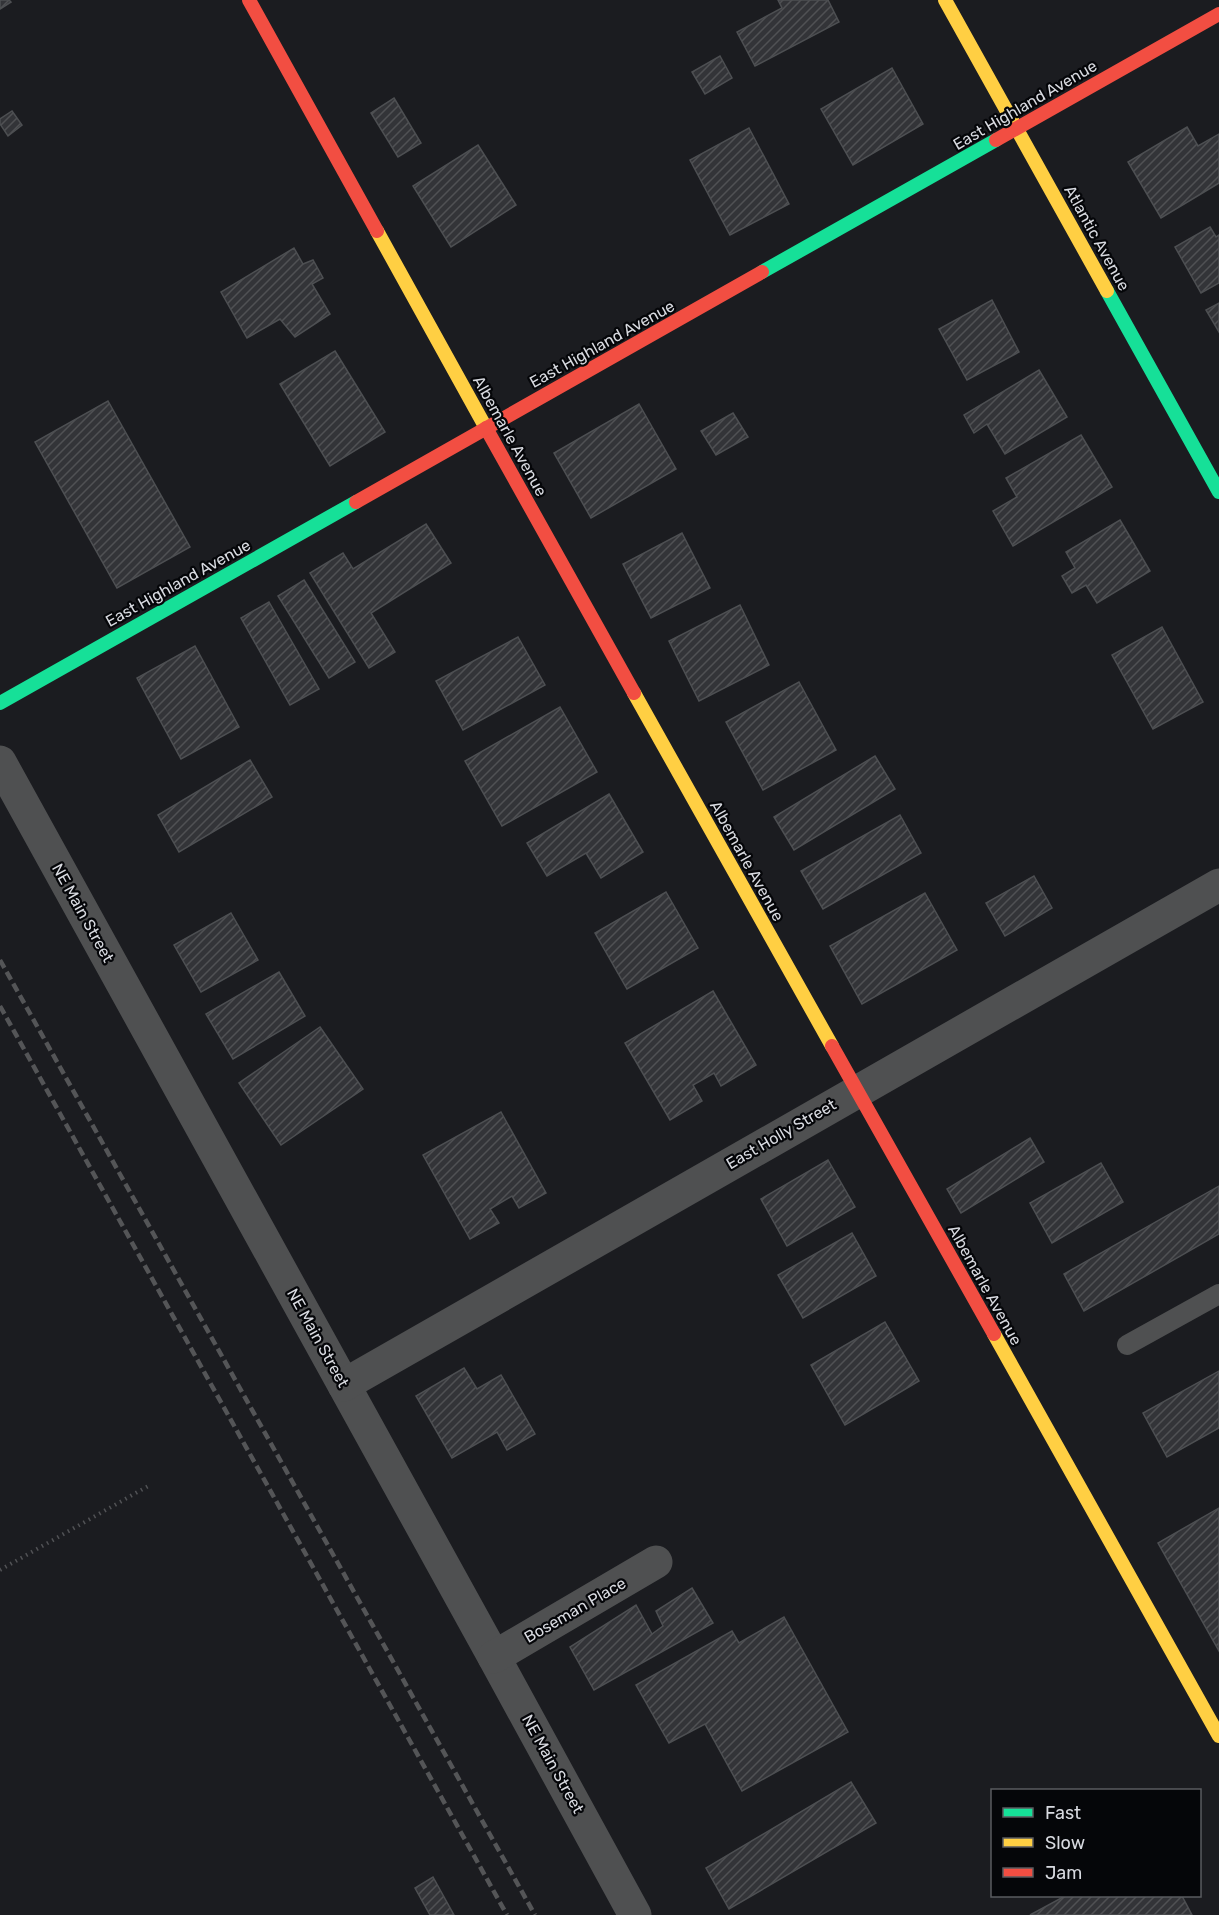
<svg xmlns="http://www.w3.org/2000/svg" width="1219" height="1915" viewBox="0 0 1219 1915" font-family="Rubik,sans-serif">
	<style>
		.building { fill: url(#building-hatch); stroke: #4d4f52; stroke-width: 1.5 }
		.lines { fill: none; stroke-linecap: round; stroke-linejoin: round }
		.path { stroke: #515255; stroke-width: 4; stroke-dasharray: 1.5 4.5; stroke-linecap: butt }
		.lane { stroke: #4f5051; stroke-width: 20 }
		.street { stroke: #4f5051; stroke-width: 33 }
		.fast { stroke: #16e098; stroke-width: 14 }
		.slow { stroke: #ffcf43; stroke-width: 14 }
		.jam { stroke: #f24e42; stroke-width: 14 }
		.rail { stroke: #545557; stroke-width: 4.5; stroke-dasharray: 9 4.5; stroke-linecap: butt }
		.labels { text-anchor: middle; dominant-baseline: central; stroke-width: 4.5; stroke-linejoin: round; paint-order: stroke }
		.street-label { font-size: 16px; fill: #d8dae0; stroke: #050609 }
	</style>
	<defs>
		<pattern id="building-hatch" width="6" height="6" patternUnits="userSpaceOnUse" patternTransform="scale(1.5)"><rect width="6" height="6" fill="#333438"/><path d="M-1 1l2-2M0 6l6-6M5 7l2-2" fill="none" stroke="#505154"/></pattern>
	</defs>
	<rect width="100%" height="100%" fill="#1b1c20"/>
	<!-- building -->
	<g class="building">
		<path d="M0,0H9L11,2L0,9Z"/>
		<path d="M778,0H828L839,22L755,66L737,32L782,8Z"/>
		<path d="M720,56L732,78L705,94L692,72Z"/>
		<path d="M892,68L923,124L853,165L821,109Z"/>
		<path d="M394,98L421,143L398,157L371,113Z"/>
		<path d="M12,111L22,125L8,136L0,124V119Z"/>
		<path d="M1187,127L1198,146L1219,134V183L1161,218L1128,162Z"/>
		<path d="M749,128L789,204L730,235L690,160Z"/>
		<path d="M478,145L516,205L451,247L413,186Z"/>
		<path d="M1210,227L1216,237L1219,235V283L1201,293L1175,247Z"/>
		<path d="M294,248L303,264L313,260L323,278L312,284L330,314L295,337L280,319L247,338L221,292Z"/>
		<path d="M992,300L1019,352L967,380L939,329Z"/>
		<path d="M1219,303V332L1206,310Z"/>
		<path d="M335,351L385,432L330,466L280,384Z"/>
		<path d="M1039,370L1067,417L1005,454L987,424L974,433L964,415Z"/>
		<path d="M108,401L190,547L117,588L35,442Z"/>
		<path d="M639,404L676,469L591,518L554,453Z"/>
		<path d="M733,413L748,437L716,455L701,431Z"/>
		<path d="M1081,435L1112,487L1013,546L993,511L1017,497L1006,478Z"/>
		<path d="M1120,520L1150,571L1097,603L1086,585L1072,593L1062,576L1075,568L1066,552Z"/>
		<path d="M426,524L451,563L371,613L395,652L369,668L310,573L343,553L353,569Z"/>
		<path d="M682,533L710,588L651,618L623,564Z"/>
		<path d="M304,580L355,662L329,678L278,596Z"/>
		<path d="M269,602L319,689L290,705L241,618Z"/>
		<path d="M740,605L769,665L699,701L669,641Z"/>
		<path d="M1162,627L1203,702L1153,729L1112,655Z"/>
		<path d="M518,637L545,685L463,730L436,681Z"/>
		<path d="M195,646L239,727L181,759L137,678Z"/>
		<path d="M799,682L836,750L763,790L726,722Z"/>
		<path d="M560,707L597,772L502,826L465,761Z"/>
		<path d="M875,756L895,789L794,850L774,817Z"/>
		<path d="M250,760L272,797L179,852L158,815Z"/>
		<path d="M609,794L643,852L601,878L586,853L547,876L527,843Z"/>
		<path d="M900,815L921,853L823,909L801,871Z"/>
		<path d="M1034,876L1052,908L1005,936L986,903Z"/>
		<path d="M666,892L698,948L627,989L595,933Z"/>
		<path d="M925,893L957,950L862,1004L830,946Z"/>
		<path d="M231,913L258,960L201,992L174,945Z"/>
		<path d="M279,972L305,1016L233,1059L206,1014Z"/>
		<path d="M713,991L756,1065L721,1086L714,1073L693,1085L702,1101L670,1120L625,1043Z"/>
		<path d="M320,1027L363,1089L281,1145L239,1083Z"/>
		<path d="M501,1112L546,1193L519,1208L512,1196L490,1209L499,1223L470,1239L423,1155Z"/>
		<path d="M1030,1138L1044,1162L961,1213L947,1189Z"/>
		<path d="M828,1160L855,1207L787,1246L761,1199Z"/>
		<path d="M1101,1163L1123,1202L1052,1243L1030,1203Z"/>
		<path d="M1219,1186V1234L1084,1311L1064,1274Z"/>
		<path d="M852,1233L876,1276L803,1318L778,1275Z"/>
		<path d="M885,1322L919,1381L845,1425L811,1365Z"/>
		<path d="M464,1368L477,1389L501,1375L535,1434L507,1450L497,1432L452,1458L416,1396Z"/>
		<path d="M1219,1371V1428L1167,1457L1143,1413Z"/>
		<path d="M1219,1508V1651L1158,1543Z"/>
		<path d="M692,1588L713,1623L594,1690L570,1647L636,1605L652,1634L663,1626L656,1611Z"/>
		<path d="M784,1617L848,1732L742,1791L705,1724L669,1743L636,1685L732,1631L739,1643Z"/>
		<path d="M851,1782L876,1823L729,1909L706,1868Z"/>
		<path d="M433,1877L454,1915H430L415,1888Z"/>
		<path d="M1065,1896H1182L1192,1915H1030Z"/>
	</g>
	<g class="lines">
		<!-- path -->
		<path class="path" d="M0,1570L150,1485"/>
		<!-- lane -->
		<path class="lane" d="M1127,1345L1219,1294"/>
		<!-- street -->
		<g class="street">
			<path d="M0,762L494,1657L635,1915"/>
			<path d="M344,1385L1219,885"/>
			<path d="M494,1657L656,1562"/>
		</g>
		<!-- fast -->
		<g class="fast">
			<path d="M762,272L996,140"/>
			<path d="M1107,291L1219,492"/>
			<path d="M0,703L356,502"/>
		</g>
		<!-- slow -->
		<g class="slow">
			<path d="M945,0L1107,291"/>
			<path d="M377,231L486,428"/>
			<path d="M634,693L832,1046"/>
			<path d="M994,1334L1219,1736"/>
		</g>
		<!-- jam -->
		<g class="jam">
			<path d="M249,0L377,231"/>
			<path d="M996,140L1219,14"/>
			<path d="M486,428L634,693"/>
			<path d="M356,502L762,272"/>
			<path d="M832,1046L994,1334"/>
		</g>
		<!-- rail -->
		<g class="rail">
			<path d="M0,960L535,1915"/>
			<path d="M0,1006L507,1915"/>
		</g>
	</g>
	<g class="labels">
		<!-- street labels -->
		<g class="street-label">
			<text transform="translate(1025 105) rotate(-30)">East Highland Avenue</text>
			<text transform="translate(1097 238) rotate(61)">Atlantic Avenue</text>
			<text transform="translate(602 344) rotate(-29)">East Highland Avenue</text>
			<text transform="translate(510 436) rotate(61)">Albemarle Avenue</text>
			<text transform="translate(178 583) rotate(-29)">East Highland Avenue</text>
			<text transform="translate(747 861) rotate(61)">Albemarle Avenue</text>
			<text transform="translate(83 913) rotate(61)">NE Main Street</text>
			<text transform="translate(781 1134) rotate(-30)">East Holly Street</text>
			<text transform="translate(985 1285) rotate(61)">Albemarle Avenue</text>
			<text transform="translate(318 1338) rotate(61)">NE Main Street</text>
			<text transform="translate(575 1610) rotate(-30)">Boseman Place</text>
			<text transform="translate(553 1764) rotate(61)">NE Main Street</text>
		</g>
	</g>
	<!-- legend -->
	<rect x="991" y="1789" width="210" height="108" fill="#050609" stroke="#595b5f" stroke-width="1.5"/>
	<rect x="1003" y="1808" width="30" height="9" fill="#16e098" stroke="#595b5f" stroke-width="1.5"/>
	<text x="1045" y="1819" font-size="18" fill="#d8dae0">Fast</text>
	<rect x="1003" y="1838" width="30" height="9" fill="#ffcf43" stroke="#595b5f" stroke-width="1.5"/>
	<text x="1045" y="1849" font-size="18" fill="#d8dae0">Slow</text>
	<rect x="1003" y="1868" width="30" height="9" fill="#f24e42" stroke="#595b5f" stroke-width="1.5"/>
	<text x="1045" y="1879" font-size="18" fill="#d8dae0">Jam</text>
</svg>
